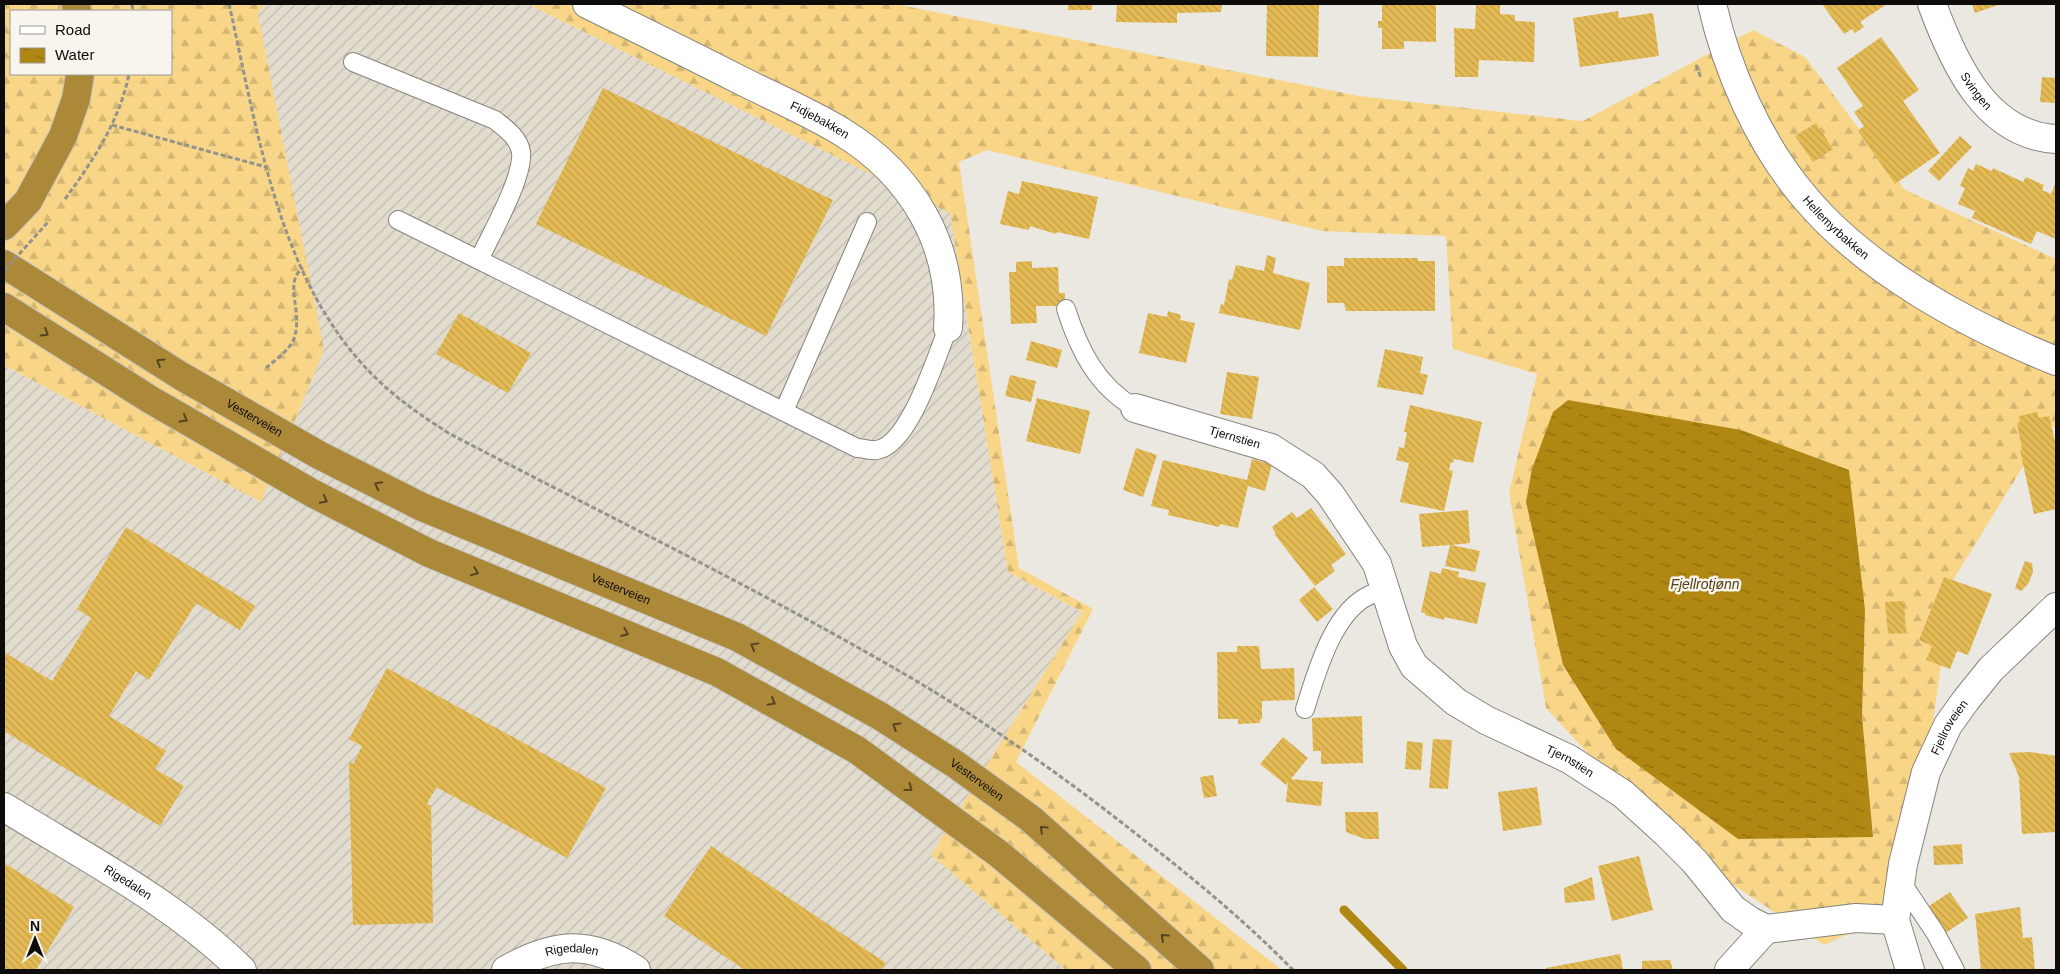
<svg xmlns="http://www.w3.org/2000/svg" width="2060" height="974" viewBox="0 0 2060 974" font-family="Helvetica,sans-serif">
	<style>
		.industrial { fill: url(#industrial-furrows) }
		.forest { fill: url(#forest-firs); fill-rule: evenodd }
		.water { fill: url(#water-ripples) }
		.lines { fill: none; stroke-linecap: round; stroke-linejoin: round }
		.stream { stroke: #af8712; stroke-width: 9 }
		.building { fill: url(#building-back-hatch) }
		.lane-casing { stroke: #86837d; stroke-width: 20 }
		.street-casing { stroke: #86837d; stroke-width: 30 }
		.secondary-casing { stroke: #86837d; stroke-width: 30 }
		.highway-casing { stroke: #c5c5c4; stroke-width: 30 }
		.path { stroke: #94928d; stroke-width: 3; stroke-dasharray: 5 2.5; stroke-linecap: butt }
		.lane { stroke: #fff; stroke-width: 18 }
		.street { stroke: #fff; stroke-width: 28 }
		.secondary { stroke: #fff; stroke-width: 28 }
		.highway { stroke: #ab8939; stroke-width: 28 }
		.path-bridge { stroke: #94928d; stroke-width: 3; stroke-dasharray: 5 2.5; stroke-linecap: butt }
		.oneway { stroke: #54441f }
		.labels { text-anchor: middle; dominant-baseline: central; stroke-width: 5; stroke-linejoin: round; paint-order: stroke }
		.street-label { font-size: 12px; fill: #0d0c0a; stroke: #f8f5ee }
		.water-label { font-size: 14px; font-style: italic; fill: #524016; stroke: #f8f5ee }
	</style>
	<defs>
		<pattern id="industrial-furrows" width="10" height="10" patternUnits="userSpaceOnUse" patternTransform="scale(1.25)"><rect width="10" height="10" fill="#e2dcce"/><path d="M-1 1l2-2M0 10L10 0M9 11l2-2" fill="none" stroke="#c1bcb0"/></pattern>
		<pattern id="forest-firs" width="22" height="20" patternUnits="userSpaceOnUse" patternTransform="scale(1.25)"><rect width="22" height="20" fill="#f9d687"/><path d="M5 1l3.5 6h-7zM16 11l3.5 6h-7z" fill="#d4b673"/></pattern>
		<pattern id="water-ripples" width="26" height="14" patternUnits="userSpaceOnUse" patternTransform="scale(1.25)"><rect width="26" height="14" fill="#af8712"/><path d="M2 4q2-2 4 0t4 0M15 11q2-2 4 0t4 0" fill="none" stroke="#8d6d0f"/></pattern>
		<pattern id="building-back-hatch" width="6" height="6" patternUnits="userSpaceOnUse" patternTransform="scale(1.25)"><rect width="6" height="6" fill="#e4ba55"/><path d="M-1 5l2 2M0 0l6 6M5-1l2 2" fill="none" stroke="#c29f49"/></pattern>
	</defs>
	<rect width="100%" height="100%" fill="#ebe8e1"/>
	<!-- industrial -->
	<path class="industrial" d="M264,4H528L950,212L1008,572L1082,612L931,855L1066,970H4V365L261,502L258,14Z"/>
	<!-- forest -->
	<g class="forest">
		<path d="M4,4H264L258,14L324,350L261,502L4,365ZM11,11H171V74H11Z"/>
		<path d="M528,4H895L1359,96L1583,121L1753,30L1805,57L1905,190L2056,259V427L2048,426L1953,580L1928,757L1897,911L1824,945L1673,845L1546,708L1509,493L1537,374L1453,349L1446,236L1322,231L987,150L959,162L1019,568L1093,609L1016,762L1282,970H1066L931,855L1082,612L1008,572L950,213ZM1568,400L1865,610L1862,716L1873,837Z"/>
	</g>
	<!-- water -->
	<path class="water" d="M1568,400L1741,430L1849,470L1865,610L1862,716L1873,837L1738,839L1616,749L1563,665L1526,502L1532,469L1553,412Z"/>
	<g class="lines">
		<!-- stream -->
		<path class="stream" d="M1344,910L1403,970"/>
	</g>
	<!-- building -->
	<g class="building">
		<rect x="1068" y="4" width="24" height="6"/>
		<path d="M1117,4H1222L1221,12L1177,13V23L1116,22Z"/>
		<path d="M1267,4H1319L1318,57L1266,56Z"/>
		<path d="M1382,4H1436V42L1404,41V49H1382V28H1378V21H1382Z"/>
		<path d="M1476,4H1500V14L1515,15V21L1535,22L1534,62L1479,60L1478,77H1455L1454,28L1475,29Z"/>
		<path d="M1822,4H1887L1860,22L1864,27L1855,33L1852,29L1844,34Z"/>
		<path d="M1972,4H2001L1975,13Z"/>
		<path d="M1618,11L1619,18L1653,13L1659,56L1580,67L1573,18Z"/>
		<path d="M1881,37L1919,90L1903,101L1940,153L1895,184L1858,131L1864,126L1854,112L1863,106L1837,68Z"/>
		<path d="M2042,77L2056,78V103L2040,102Z"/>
		<path d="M603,88L833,200L766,336L536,224Z"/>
		<path d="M1816,123L1833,149L1813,162L1795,136Z"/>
		<path d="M1960,136L1972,147L1939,181L1928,171Z"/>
		<path d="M1976,164L1992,171L1993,168L2023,182L2026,177L2044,185L2042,190L2051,194L2056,182V239L2037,231L2031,244L1972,218L1975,211L1958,204L1965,188L1960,186L1968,168L1973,171Z"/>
		<path d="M1022,181L1098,197L1089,239L1057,232L1056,234L1030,226L1029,230L1000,224L1008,191L1019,194Z"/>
		<path d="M1267,255L1276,258L1273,273L1310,283L1300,330L1219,313L1221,304L1224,305L1229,279L1232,280L1236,265L1264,271Z"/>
		<path d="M1344,258H1418V261H1435V311H1346L1344,303H1327V266H1344Z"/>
		<path d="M1032,261V268L1058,267L1059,293H1065V302H1059V306H1036L1037,323L1011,324L1009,272H1016V262Z"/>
		<path d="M1168,311L1181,315L1180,320L1195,323L1186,363L1139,353L1148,313L1167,317Z"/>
		<path d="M459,313L531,353L508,393L436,354Z"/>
		<path d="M1031,341L1062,350L1057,368L1026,360Z"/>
		<path d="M1385,349L1423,357L1420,373L1428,375L1423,395L1377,387Z"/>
		<path d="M1227,372L1259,377L1252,419L1220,414Z"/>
		<path d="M1010,375L1036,381L1031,402L1005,396Z"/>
		<path d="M1037,398L1090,411L1080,454L1026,441Z"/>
		<path d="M1410,405L1482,422L1473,463L1454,459L1453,463L1451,462L1449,470L1453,471L1444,511L1400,502L1409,463L1396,460L1399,447L1404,448L1407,432H1404Z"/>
		<path d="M2037,412L2039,418L2049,416L2056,445V509L2034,514L2020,450L2022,449L2017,423L2020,422L2019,416Z"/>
		<path d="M1136,448L1157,455L1143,497L1123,490Z"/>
		<path d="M1252,459L1272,464L1265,491L1248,486L1238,528L1220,524L1219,527L1168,515L1169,510L1151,506L1163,460L1247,480Z"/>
		<path d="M1311,508L1346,554L1331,565L1335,571L1315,586L1275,535L1276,534L1272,527L1292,512L1297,518Z"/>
		<path d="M1468,510L1470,543L1451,545L1480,551L1475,572L1445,566L1450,545L1422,547L1419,514Z"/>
		<path d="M126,527L255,606L240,630L196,603L149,680L136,671L109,716L166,751L155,769L184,786L160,826L4,731V652L52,681L91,618L77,609Z"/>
		<path d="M2025,561L2032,563L2033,572L2028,584L2021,591L2015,588Z"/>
		<path d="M1442,568L1459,572L1458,577L1486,583L1477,624L1444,617V620L1425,615V613L1421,612L1430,571L1441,574Z"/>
		<path d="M1944,577L1992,594L1968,655L1957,651L1950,669L1926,660L1932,646L1919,640Z"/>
		<path d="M1314,587L1333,609L1317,622L1299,600Z"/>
		<path d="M1904,601L1906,633L1888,634L1885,602Z"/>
		<path d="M1237,646H1259L1261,669L1294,668L1295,700L1262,701V719H1260V723L1238,724V719H1218L1217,652H1237Z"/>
		<path d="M387,668L606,788L567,858L436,787L427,804L431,806L433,923L353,925L349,762L353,764L362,746L349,739Z"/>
		<path d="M1362,716L1363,763L1321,764V751H1313L1312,718Z"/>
		<path d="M1283,737L1308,758L1291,779L1323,782L1321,806L1286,802L1288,782L1286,785L1260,764Z"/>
		<path d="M1433,739L1452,740L1448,789L1429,788Z"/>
		<path d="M1407,741L1423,743L1421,770L1405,769Z"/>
		<path d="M2031,752L2056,756V832L2022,834L2019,777L2009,753Z"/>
		<path d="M1213,775L1217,796L1204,798L1200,777Z"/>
		<path d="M1537,787L1542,825L1503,831L1498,792Z"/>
		<path d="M1345,812H1378L1379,839H1365L1346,832Z"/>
		<path d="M1962,844L1963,864L1934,865L1933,846Z"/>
		<path d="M711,846L886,963L881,970H745L664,916Z"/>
		<path d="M1639,856L1653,910L1612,921L1598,866Z"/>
		<path d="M4,863L74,907L36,970H4Z"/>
		<path d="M1592,877L1595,900L1565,903L1564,888Z"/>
		<path d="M1950,892L1968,918L1941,936L1923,910Z"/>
		<path d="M2020,907L2023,938L2032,937L2035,970H1981L1975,914Z"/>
		<path d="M1620,954L1623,970H1546V968Z"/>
		<path d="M1670,960L1673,970H1642V961Z"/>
	</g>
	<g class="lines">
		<!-- lane casing -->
		<g class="lane-casing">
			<g id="lane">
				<path d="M353,62L495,120C505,128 519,138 521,152C524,177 490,236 479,260L857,448C863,448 871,451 877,450C910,444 936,357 948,328"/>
				<path d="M398,220L479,260"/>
				<path d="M1066,309C1079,350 1097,386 1135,408"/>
				<path d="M784,411L867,222"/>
				<path d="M1305,709C1316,674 1333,611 1370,595C1374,593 1381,594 1386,594"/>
				<path d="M1900,880L1936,934L1955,970"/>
			</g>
		</g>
		<!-- street casing -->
		<g class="street-casing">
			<g id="street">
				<path id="s1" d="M587,4C638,29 689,54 740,80C774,97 809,112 842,132C912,175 954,245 948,328"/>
				<path id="s2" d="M1932,4C1953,61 1985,135 2056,139"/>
				<path id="s3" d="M1135,408L1271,448L1313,475L1330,494L1377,564L1403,646L1414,666L1456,702L1486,720L1569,759L1623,794L1667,834L1695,862L1733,909L1750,921L1766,929L1856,918L1895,920"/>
				<path id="s4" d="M4,807C86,858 173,902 242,970"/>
				<path id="s5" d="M506,970C554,943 589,939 636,970"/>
				<path d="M1729,970L1766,929"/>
				<path id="s6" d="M1910,970L1895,920L1903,864L1926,772L1948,725L1966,700L1991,669L2056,607"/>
			</g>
		</g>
		<!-- secondary casing -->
		<g class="secondary-casing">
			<g id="secondary">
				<path id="s7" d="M1712,4C1727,70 1758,141 1802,194C1864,270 1967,325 2056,361"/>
			</g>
		</g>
		<!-- highway casing -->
		<g class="highway-casing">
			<g id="highway">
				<path d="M76,4L77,11"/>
				<path d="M4,226L28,201L63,136L76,99L80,74"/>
				<path id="s8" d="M4,264L181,376L319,455L422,507L737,637L880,716L955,764L1031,819L1200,970"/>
				<path d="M4,307L151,400L312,493L429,553L717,672L857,750L999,854L1137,970"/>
			</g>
		</g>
		<!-- path -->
		<g class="path">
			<path d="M132,4L133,11"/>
			<path d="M229,4C258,132 279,288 380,382C401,402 425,418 450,434C596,510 744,582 887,664C979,716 1066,778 1149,844C1199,883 1248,924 1293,970"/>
			<path d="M1696,65L1701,78"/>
			<path d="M112,125L266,167"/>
			<path d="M65,199C93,161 120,120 129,74"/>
			<path d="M266,368C275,360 287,352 293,341C305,314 282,283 303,268"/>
		</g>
		<!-- lane -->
		<use href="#lane" class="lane"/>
		<!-- street -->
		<use href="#street" class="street"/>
		<!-- secondary -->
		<use href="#secondary" class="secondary"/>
		<!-- highway -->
		<use href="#highway" class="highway"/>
		<!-- path-bridge -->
		<path class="path-bridge" d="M4,271L48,222"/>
	</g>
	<!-- one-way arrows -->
	<defs><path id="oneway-chevron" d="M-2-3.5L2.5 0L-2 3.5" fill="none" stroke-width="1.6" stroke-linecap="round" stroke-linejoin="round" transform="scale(1.25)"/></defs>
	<g class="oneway">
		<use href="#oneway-chevron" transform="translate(45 333) rotate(32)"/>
		<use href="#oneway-chevron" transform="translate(160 362) rotate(-148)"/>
		<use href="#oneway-chevron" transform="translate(184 419) rotate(30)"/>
		<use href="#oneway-chevron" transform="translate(378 485) rotate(-153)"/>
		<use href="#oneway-chevron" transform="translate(324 500) rotate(27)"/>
		<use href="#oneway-chevron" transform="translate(475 572) rotate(22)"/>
		<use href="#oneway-chevron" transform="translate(625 633) rotate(23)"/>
		<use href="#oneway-chevron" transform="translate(754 646) rotate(-151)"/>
		<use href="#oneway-chevron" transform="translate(772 702) rotate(29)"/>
		<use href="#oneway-chevron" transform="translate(896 726) rotate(-148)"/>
		<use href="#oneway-chevron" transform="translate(909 788) rotate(36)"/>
		<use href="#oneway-chevron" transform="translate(1043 829) rotate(-138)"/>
		<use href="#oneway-chevron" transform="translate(1164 937) rotate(-138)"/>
	</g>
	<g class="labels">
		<!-- street labels -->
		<g class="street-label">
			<text stroke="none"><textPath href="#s2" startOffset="98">Svingen</textPath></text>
			<text stroke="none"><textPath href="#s1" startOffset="260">Fidjebakken</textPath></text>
			<text stroke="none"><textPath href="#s7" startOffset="260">Hellemyrbakken</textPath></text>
			<text stroke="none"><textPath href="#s8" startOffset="294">Vesterveien</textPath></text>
			<text stroke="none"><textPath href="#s3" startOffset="104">Tjernstien</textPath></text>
			<text stroke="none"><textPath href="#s8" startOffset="699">Vesterveien</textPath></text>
			<text stroke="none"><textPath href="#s6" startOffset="254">Fjellroveien</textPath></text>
			<text stroke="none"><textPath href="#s3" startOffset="594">Tjernstien</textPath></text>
			<text stroke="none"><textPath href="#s8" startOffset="1104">Vesterveien</textPath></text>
			<text stroke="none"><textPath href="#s4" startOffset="145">Rigedalen</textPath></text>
			<text stroke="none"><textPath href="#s5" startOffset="70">Rigedalen</textPath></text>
		</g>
		<!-- water labels -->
		<g class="water-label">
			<text x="1705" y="584">Fjellrotjønn</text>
		</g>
	</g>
	<!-- border -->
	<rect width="2060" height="974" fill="none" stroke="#0d0c0a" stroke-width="10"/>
	<!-- legend -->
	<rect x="10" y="10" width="162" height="65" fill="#f8f5ee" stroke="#9a9893"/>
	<rect x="20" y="26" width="25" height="8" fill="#ffffff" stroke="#9a9893"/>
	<text x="55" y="35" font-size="15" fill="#0d0c0a">Road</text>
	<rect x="20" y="48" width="25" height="15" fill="url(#water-ripples)" stroke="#9a9893"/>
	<text x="55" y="60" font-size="15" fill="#0d0c0a">Water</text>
	<!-- north arrow -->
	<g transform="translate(35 939)" stroke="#f8f5ee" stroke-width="4" paint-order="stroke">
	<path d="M0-4L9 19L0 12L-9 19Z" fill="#0d0c0a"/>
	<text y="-8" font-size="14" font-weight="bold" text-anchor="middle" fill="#0d0c0a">N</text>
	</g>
</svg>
